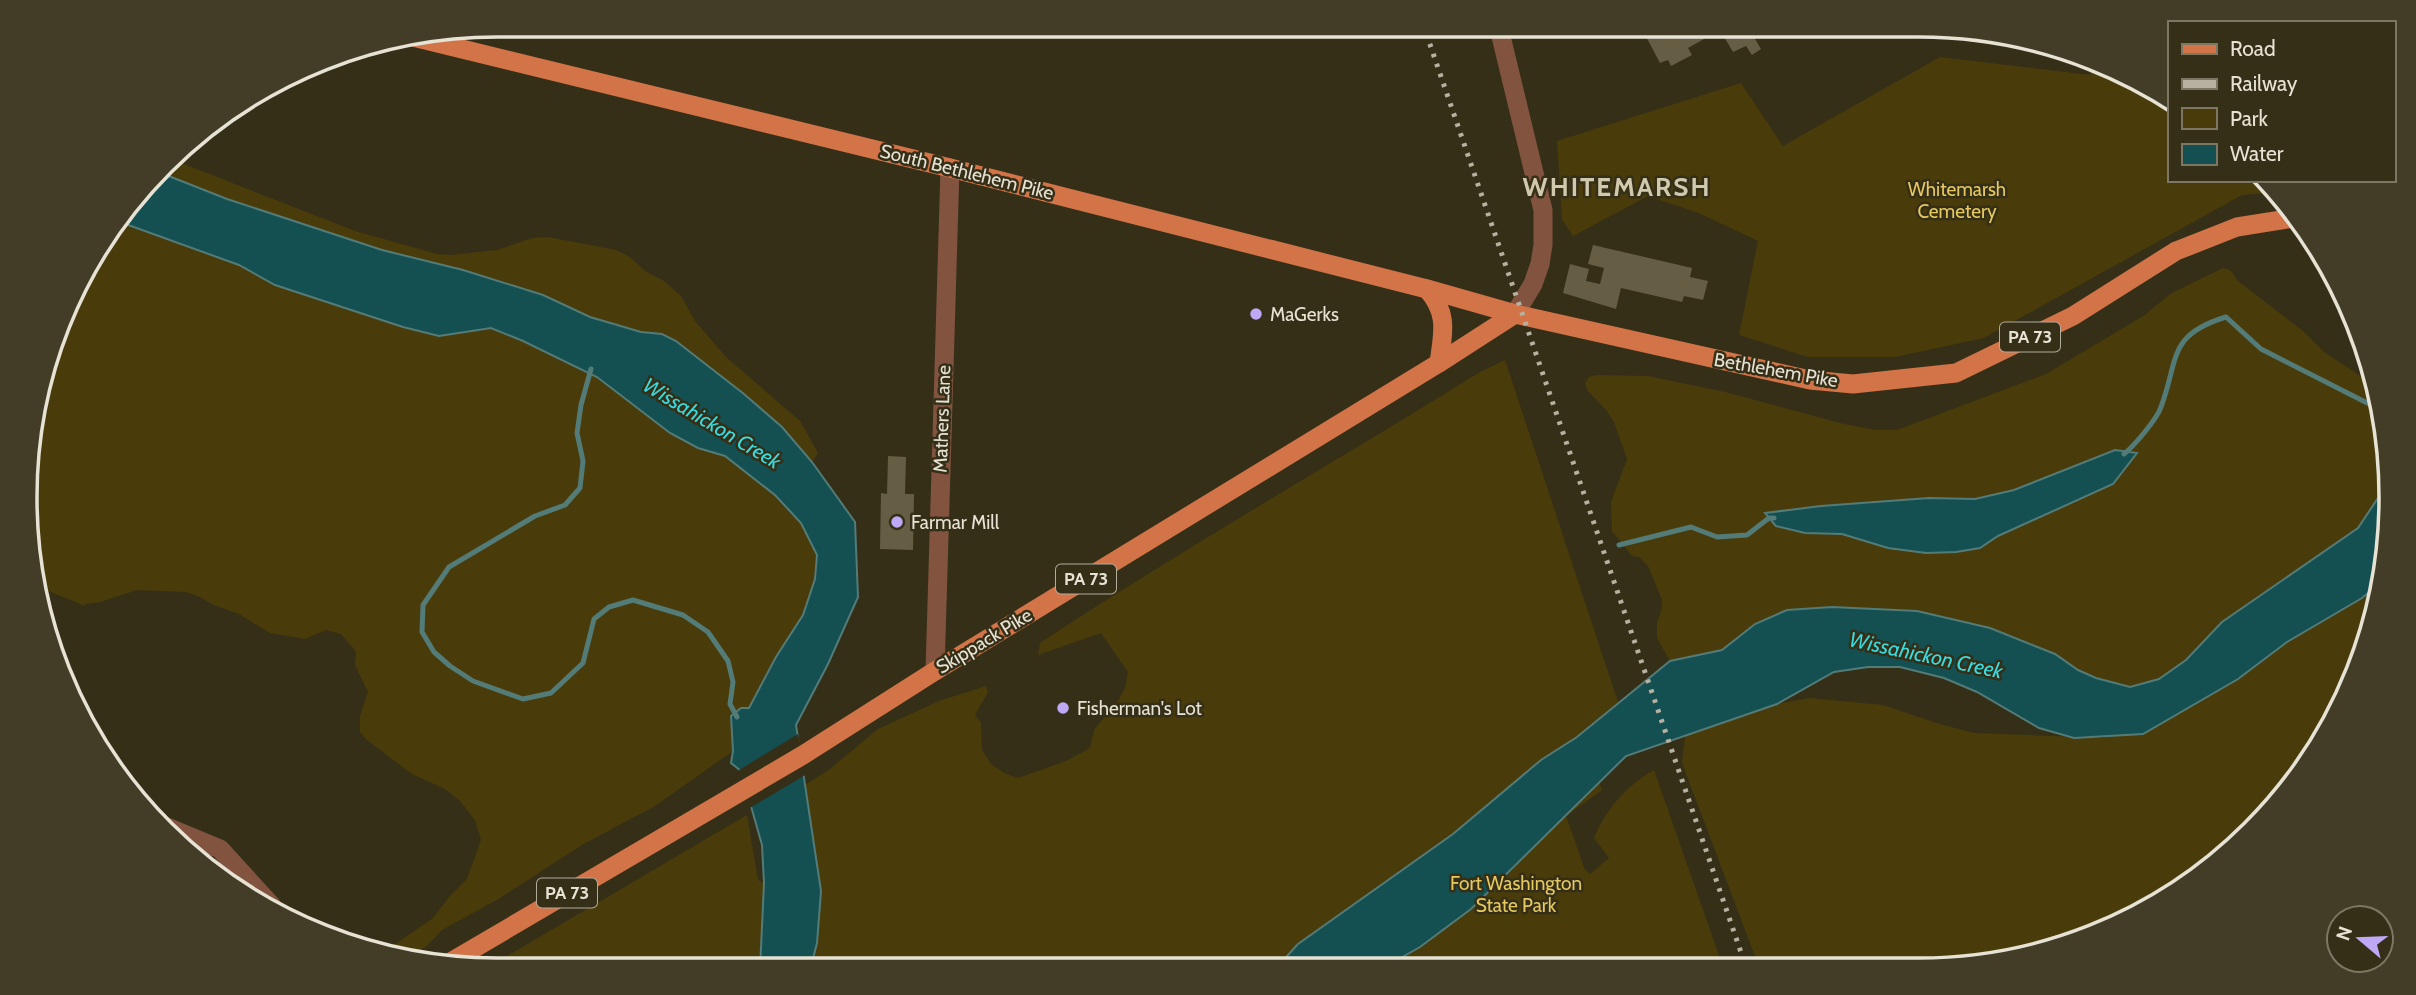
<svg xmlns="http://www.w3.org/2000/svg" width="2416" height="995" viewBox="0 0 2416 995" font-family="Cabin,sans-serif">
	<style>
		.green { fill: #493c0a }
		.water { fill: #144f51; stroke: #537b78; stroke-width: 2 }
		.pier { fill: #352f18 }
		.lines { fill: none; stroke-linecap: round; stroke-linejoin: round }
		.stream { stroke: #537b78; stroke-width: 5 }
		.building { fill: #655e45 }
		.minor { stroke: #82533f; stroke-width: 19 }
		.tertiary { stroke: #82533f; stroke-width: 19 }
		.primary { stroke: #d37348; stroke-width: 19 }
		.rail { stroke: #b6b1a1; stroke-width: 5; stroke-dasharray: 3.5 7; stroke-linecap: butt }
		.poi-dot { fill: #bda9f5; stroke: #352f18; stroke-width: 2.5 }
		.labels { text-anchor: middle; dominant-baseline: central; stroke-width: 5; stroke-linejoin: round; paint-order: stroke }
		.shield { fill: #352f18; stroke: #b1ac9c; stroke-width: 2 }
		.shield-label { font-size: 18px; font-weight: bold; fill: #e6e2d4 }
		.street-label { font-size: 19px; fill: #e6e2d4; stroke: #352f18 }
		.park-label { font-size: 19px; fill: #e5c860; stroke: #352f18 }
		.poi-label { font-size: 19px; fill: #e6e2d4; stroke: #352f18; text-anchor: start }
		.water-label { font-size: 21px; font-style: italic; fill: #38dbdf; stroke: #352f18 }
		.district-label { font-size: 26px; font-weight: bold; letter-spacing: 2px; fill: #d1c9ae; stroke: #352f18 }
		.rim { fill: none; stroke: #e6e2d4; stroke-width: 3.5 }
	</style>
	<rect width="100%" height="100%" fill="#352f18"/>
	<!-- green -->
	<g class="green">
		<path d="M1940,57L2090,75L2093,60L2155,88L2169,98V180H2266L2278,192L2242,195L1984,338L1895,357H1808L1739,335L1758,241L1699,213L1648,196L1573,236L1562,219L1557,141L1741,83L1783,146Z"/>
		<path d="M171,159L355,231L437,254L451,255L497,250L532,238L548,237L616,250L630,257L645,271L664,281L681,296L695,321L726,357L800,421L818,453L812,462L782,427L744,394L676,341L662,334L641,332L590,317L543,295L463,270L382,250L227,199L160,173Z"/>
		<path d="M120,222L239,265L275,285L403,327L439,336L491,328L568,362L597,377L670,433L698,448L725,456L775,495L801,523L817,555L815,579L803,615L762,683L749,709L733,751L655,806L582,845L500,898L442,930L427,946L408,956L384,952L433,918L449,897L467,879L481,840L475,820L459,800L445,789L412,774L367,740L360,732V716L368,692L355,665L356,653L354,649L341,634L326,630L305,639L270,633L239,614L214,605L200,597L186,592L137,590L100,602L85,604V606L34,585L29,435L49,346L88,261Z"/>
		<path d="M2223,268L2230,270L2238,281L2303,331L2324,352L2377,387L2390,466V480L2358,528L2222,622L2186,660L2159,679L2130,687L2096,678L2078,670L2055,654L2025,641L1990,628L1917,611L1832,607L1787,610L1755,624L1722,650L1670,661L1657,638V623L1662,608V600L1648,566L1639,557L1632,556L1612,531L1611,502L1627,459L1614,422L1607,411L1587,390L1585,383L1589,377L1596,375L1648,376L1725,392L1844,424L1876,430H1897L2046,374L2145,315L2170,294Z"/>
		<path d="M1505,360L1618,702L1577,737L1541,760L1453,834L1298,944L1276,968L810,970L817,943L821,891L805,785L830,769L878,729L939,701L986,686L988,692L975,715L981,723L982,750L991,764L1004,773L1018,778L1066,761L1090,748L1094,730L1118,701L1125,688L1128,672L1101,633L1038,655L1040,643C1184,548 1334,463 1480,372Z"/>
		<path d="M2382,582L2367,649L2312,760L2230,853L2100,934L1981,966L1759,967L1682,763L1685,736L1777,704L1809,698L1883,705L1936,723L1974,733L2104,738L2287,642L2362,598Z"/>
		<path d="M1586,745L1602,790L1566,816L1585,870L1590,874L1609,858L1594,838C1606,809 1627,785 1654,770L1723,967L1299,968Z"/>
		<path d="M747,815L758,880L764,883L763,912L773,970H498L485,969Z"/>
	</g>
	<!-- water -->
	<g class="water">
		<path d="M161,173L227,199L382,250L463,270L543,295L590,317L641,332L662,334L676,341L744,394L782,427L812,462L855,522L858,597L828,664L796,725L821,891L817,943L810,970H760L764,883L762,845L741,771L731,763L733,751L731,716L741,708H749L776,657L803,615L815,579L817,555L801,523L775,495L725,456L698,448L670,433L597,377L523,341L491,328L439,336L403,327L275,285L239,265L120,222Z"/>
		<path d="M2115,450L2137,453L2113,484L1998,536L1980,548L1956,552L1926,553L1888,548L1842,534L1805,533L1776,526L1765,513L1821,506L1929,498L1975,499L2014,490Z"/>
		<path d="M2390,480L2387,559L2382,582L2362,598L2287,642L2238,679L2143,734L2074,738L2039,728L1977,692L1944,678L1900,667H1868L1834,672L1777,704L1626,756L1471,909L1420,947L1383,968H1276L1298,944L1453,834L1541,760L1577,737L1670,661L1722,650L1755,624L1787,610L1832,607L1917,611L1990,628L2055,654L2078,670L2096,678L2130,687L2159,679L2186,660L2222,622L2358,528Z"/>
	</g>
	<!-- pier -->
	<path class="pier" d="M798,734L807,774L748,809L739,770Z"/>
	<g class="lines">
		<!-- stream -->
		<g class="stream">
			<path d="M591,369L581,405L577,433L583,461L580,488L565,505L535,516L449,567L423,605L422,632L434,652L450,666L473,681L523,699L551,693L583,663L594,619L609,607L633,600L683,615L708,632L728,661L733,682L730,704L737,717"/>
			<path d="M2124,454C2134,446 2157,419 2161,407C2179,359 2167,335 2226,317L2261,349L2381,410"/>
			<path d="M1619,545L1691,527L1717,537L1747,535L1769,518H1774"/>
		</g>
	</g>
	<!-- building -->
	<g class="building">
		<path d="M1647,24H1746L1761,49L1752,55L1746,46L1733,52L1720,30L1688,48L1692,55L1671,66L1668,60L1660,63L1642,29Z"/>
		<path d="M1593,245L1692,268L1690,277L1708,281L1703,300L1684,296L1682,302L1621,288L1616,309L1563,293L1570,264L1589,269L1586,281L1600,284L1604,268L1588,264Z"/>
		<path d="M888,456L906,457L905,494H914L913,550L880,549L881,493L887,494Z"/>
	</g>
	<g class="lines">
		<!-- minor -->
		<g class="minor">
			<path d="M935,671L950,168"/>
			<path d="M167,827L220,849L272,906"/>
		</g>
		<!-- tertiary -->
		<path class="tertiary" d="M1498,24L1543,210V245L1540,264L1533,284L1515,314"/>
		<!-- primary -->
		<g class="primary">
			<path d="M417,38L950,168L1427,289L1515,314L1810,380L1853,384L1956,373L2073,316L2176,251L2237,227L2299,217"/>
			<path d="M1427,289C1449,314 1443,333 1439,363"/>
			<path d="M449,963L803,755L935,671L1439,363L1515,314"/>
		</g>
		<!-- rail -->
		<path class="rail" d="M1423,24L1746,967"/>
	</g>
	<!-- markers -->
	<g class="poi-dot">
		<circle cx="1256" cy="314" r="7"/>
		<circle cx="897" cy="522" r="7"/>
		<circle cx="1063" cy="708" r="7"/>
	</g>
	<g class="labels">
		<!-- shield labels -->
		<g class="shield">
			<rect x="2000" y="322.5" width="60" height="29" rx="5"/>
			<rect x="1056" y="564.5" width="60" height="29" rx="5"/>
			<rect x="537" y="878.5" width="60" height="29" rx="5"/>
		</g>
		<g class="shield-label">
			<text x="2030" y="337">PA 73</text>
			<text x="1086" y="579">PA 73</text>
			<text x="567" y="893">PA 73</text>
		</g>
		<!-- street labels -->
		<g class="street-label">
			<text transform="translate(967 172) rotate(14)">South Bethlehem Pike</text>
			<text transform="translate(1776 370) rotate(10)">Bethlehem Pike</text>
			<text transform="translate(942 419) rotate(-88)">Mathers Lane</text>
			<text transform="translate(984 641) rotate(-31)">Skippack Pike</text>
		</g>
		<!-- park labels -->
		<g class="park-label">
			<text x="1957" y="189">Whitemarsh<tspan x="1957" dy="22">Cemetery</tspan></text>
			<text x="1516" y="883">Fort Washington<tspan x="1516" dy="22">State Park</tspan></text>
		</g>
		<!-- poi labels -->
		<g class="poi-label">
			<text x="1270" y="314">MaGerks</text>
			<text x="911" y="522">Farmar Mill</text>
			<text x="1077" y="708">Fisherman's Lot</text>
		</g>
		<!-- water labels -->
		<g class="water-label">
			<text transform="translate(712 423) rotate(31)">Wissahickon Creek</text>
			<text transform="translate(1926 655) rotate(12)">Wissahickon Creek</text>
		</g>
		<!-- district labels -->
		<g class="district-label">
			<text x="1617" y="187">WHITEMARSH</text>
		</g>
	</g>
	<!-- crop -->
	<path d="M0 0H2416V995H0ZM497 37H1919A460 460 0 0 1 2379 497V498A460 460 0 0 1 1919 958H497A460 460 0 0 1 37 498V497A460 460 0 0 1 497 37Z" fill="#433d27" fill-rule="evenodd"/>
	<path class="rim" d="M497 37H1919A460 460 0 0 1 2379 497V498A460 460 0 0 1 1919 958H497A460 460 0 0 1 37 498V497A460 460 0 0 1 497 37Z"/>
	<!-- legend -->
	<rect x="2168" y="21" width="228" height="161" fill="#352f18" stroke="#7c7763" stroke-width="2"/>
	<rect x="2182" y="44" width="35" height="10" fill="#d37348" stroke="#7c7763" stroke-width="2"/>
	<text x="2230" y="56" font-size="21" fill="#e6e2d4">Road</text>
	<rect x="2182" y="79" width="35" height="10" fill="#b6b1a1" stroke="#7c7763" stroke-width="2"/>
	<text x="2230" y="91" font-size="21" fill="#e6e2d4">Railway</text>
	<rect x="2182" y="108" width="35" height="21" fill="#493c0a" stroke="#7c7763" stroke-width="2"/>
	<text x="2230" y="126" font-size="21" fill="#e6e2d4">Park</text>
	<rect x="2182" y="144" width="35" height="21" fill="#144f51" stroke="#7c7763" stroke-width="2"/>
	<text x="2230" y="161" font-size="21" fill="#e6e2d4">Water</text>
	<!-- north arrow -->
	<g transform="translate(2360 939) rotate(289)"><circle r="33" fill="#352f18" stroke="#7c7763" stroke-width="2"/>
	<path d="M0-5L12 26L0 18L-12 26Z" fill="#bda9f5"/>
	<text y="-10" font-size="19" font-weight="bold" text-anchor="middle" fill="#e6e2d4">N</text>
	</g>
</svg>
